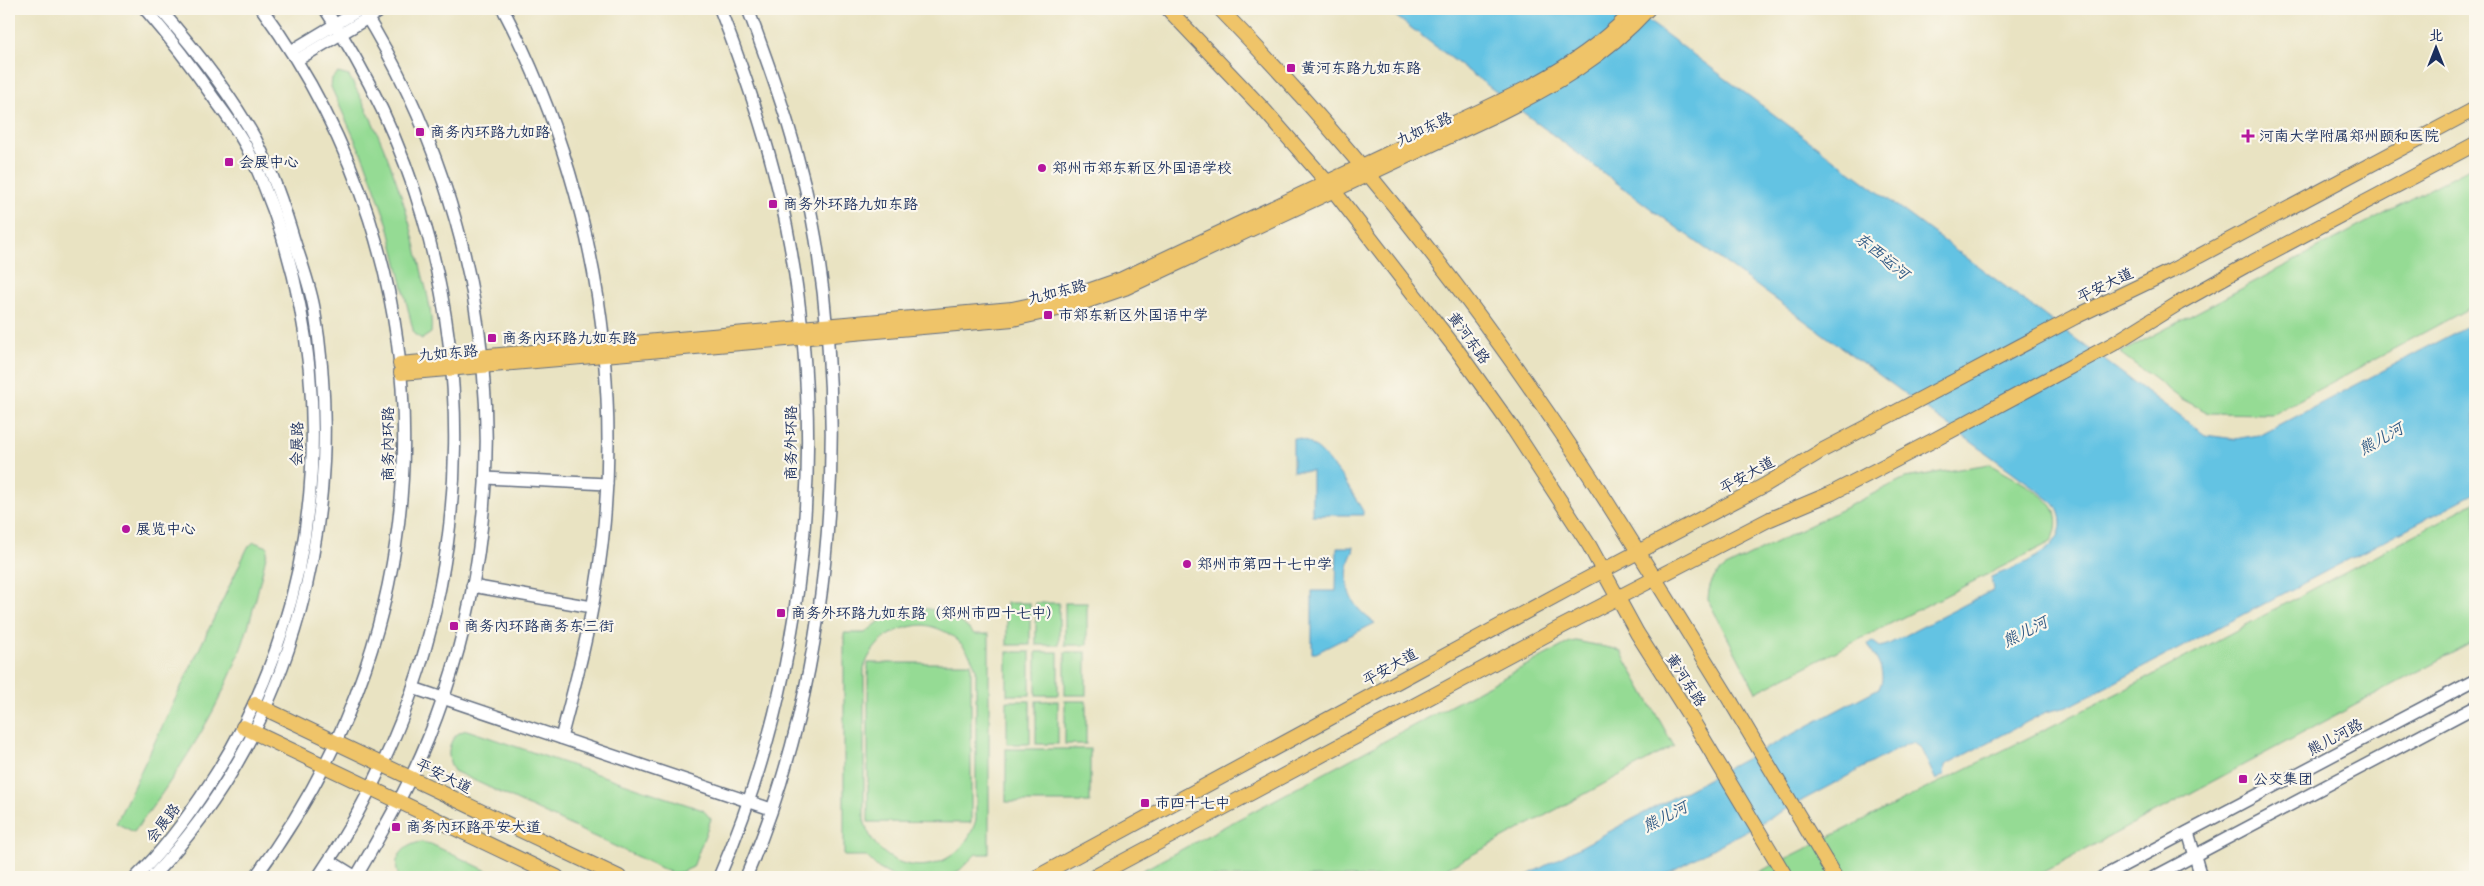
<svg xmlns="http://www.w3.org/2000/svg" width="2484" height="886" viewBox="0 0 2484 886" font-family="'Comic Neue','LXGW WenKai TC',sans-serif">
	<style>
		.green { fill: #95db94; stroke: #588579; fill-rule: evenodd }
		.water { fill: #64c3e3; stroke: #4079a0 }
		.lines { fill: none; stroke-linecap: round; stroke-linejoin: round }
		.minor-casing { stroke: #636e81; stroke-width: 14 }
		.major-casing { stroke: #636e81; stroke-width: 16 }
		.minor { stroke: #fff; stroke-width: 11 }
		.major { stroke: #efc469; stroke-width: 14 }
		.major-bridge-casing { stroke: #636e81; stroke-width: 16; stroke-linecap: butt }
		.major-bridge { stroke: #efc469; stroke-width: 14 }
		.poi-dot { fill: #b5179e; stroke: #fbf7ec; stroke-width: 2 }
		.labels { text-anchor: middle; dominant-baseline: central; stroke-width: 4.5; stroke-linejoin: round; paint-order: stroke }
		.poi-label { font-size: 15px; fill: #1b2f5e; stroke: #fbf7ec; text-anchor: start }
		.street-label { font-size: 15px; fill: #1b2f5e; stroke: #fbf7ec }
		.water-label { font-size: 16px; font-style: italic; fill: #315b86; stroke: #fbf7ec }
	</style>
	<rect width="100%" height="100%" fill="#fbf7ec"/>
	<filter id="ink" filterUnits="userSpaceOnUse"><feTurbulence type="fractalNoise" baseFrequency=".02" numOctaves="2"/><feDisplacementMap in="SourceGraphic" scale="10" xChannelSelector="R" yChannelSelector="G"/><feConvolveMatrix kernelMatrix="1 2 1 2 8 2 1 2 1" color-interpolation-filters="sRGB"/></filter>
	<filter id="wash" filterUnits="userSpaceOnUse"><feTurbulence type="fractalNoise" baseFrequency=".0096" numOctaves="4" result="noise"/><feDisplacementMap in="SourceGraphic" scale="20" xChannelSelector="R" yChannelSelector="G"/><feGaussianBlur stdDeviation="1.12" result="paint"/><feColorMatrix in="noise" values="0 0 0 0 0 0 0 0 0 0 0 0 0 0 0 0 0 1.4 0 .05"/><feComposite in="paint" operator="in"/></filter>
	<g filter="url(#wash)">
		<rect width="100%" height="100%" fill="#e9e3c2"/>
		<!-- green -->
		<g class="green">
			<path d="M338,73L349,76C383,136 406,201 421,269C426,289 433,312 431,333L422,339L414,334L388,225L366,164L331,87L332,78Z"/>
			<path d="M2475,165V305L2273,414L2209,413L2180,398L2120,353Z"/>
			<path d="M1989,464C2006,474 2044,492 2053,508C2059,518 2057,532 2051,542L1756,692L1708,600C1709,583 1712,577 1726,567L1905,478Z"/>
			<path d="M2475,502V641L2034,877H1749L2138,683Z"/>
			<path d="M254,542L268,547C259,587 249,632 233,669C208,728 172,781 134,832L116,823L248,547Z"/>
			<rect x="1007" y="603" width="23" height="42"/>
			<rect x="1036" y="603" width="23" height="42"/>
			<rect x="1065" y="603" width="22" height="42"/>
			<path d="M911,608C936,607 956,615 974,634H989V854H976L960,870L946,877H894L878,868L866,856H844V633H865L885,617ZM924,625C949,629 967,644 976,668V820C958,881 880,881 864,820V668C873,641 895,626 924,625Z"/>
			<path d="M1576,641L1615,649L1621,652L1674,746L1431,877H1130L1570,642Z"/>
			<rect x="1007" y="652" width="23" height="43"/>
			<rect x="1036" y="652" width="22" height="43"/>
			<rect x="1065" y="652" width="21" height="43"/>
			<path d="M868,663H971V823L868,822Z"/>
			<rect x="1007" y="701" width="23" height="43"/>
			<rect x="1036" y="701" width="22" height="43"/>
			<rect x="1065" y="701" width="21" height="43"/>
			<path d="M467,730L703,810L711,819L693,867L682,872L672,873L454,771C445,757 447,734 467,730Z"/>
			<rect x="1006" y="749" width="84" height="53"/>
			<path d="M421,842L431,844L500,877H399C391,859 403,845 421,842Z"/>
		</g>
		<!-- water -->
		<g class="water">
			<path d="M1386,9H1632L2205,435L2235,439L2263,434L2475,322V493L2068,707L2046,712L1945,765L1944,775L1936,780L1920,747L1914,743L1907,744L1660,877H1524L1879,688C1888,673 1875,658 1868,644L1872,641L1880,647L1887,645L1993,590L1991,577C2017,566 2077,548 2057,508C2054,502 2045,497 2040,492L1654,211Z"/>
			<path d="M1293,438C1321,438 1350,489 1363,511V515H1312V471H1293Z"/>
			<path d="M1337,547H1354C1354,553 1350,556 1349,562C1343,591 1352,607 1375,623L1316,653H1312V591H1336Z"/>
		</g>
	</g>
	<g filter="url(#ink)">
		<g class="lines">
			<!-- minor casing -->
			<g class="minor-casing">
				<g id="minor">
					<path d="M503,9C557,112 592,229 604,345"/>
					<path d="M291,51L361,9"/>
					<path d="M297,60L383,9"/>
					<path d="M485,478L607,484"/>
					<path d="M472,586L592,607"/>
					<path d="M413,688L771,809"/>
					<path d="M561,738C574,688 588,637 596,586C609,510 611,432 604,355"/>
					<path d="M2188,832L2201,877"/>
					<path d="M330,861L356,877C382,832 408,788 428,739C526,498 498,228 362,9"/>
					<path d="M136,877C165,849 188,817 210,783C333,596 345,349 247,148C238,131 227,116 215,100C193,68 170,38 145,9"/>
					<path d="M152,877C295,726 349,511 314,308C310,286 302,264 295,243C285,209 273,173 256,140C230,93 195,49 160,9"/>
					<path d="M255,877C450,616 454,272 262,9"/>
					<path d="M318,877C497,617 501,271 325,9"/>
					<path d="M719,877C804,682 828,454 790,245C776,164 750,86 720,9"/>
					<path d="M746,877C829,684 849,447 816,240C803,161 776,84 748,9"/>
					<path d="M2102,877L2475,680"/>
					<path d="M2154,877L2475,707"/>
				</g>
			</g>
			<!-- major casing -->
			<g class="major-casing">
				<g id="major">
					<path d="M1168,9L1265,111L1327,182L1457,350L1514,430L1589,545L1637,633L1694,723L1786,877"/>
					<path d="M1220,9C1340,132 1448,267 1545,409C1611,504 1670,604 1731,702"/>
					<path d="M2077,316L2171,271L2475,109"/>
					<path d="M400,364L1012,309L1073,296L1122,279C1216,234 1311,190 1406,145C1486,107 1574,76 1635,9"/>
					<path d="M401,373L1013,319L1076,305L1125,288L1497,114C1555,85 1604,57 1648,9"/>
					<path d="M255,704L619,877"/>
					<path d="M243,727L557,877"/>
					<path d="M1825,860L1835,877"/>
					<path d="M1037,877L1568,589L1765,485L1823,450L1894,413"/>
					<path d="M1094,877L1561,627L1770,519L1832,493L1934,440L2113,344L2179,303L2245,266L2475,144"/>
				</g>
			</g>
			<!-- minor -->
			<use href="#minor" class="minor"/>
			<!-- major -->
			<use href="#major" class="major"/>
			<!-- major-bridge casing -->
			<g class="major-bridge-casing">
				<g id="major-bridge">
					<path d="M1894,413L2077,316"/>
					<path d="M1731,702L1825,860"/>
				</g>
			</g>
			<!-- major-bridge -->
			<use href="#major-bridge" class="major-bridge"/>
		</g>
	</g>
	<!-- markers -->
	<g class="poi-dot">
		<rect x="1286" y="63" width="10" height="10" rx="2.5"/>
		<rect x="415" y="127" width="10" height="10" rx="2.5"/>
		<path d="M2245.5 128.5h5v5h5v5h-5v5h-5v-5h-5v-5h5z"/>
		<rect x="224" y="157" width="10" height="10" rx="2.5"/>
		<circle cx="1042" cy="168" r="5"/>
		<rect x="768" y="199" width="10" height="10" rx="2.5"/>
		<rect x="1043" y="310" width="10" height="10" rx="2.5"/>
		<rect x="487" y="333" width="10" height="10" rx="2.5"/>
		<circle cx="126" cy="529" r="5"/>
		<circle cx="1187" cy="564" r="5"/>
		<rect x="776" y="608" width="10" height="10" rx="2.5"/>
		<rect x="449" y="621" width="10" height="10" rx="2.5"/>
		<rect x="2238" y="774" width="10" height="10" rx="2.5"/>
		<rect x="1140" y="798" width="10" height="10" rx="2.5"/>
		<rect x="391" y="822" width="10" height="10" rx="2.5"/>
	</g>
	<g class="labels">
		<!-- poi labels -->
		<g class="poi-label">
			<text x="1301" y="68">黄河东路九如东路</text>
			<text x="430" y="132">商务内环路九如路</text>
			<text x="2259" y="136">河南大学附属郑州颐和医院</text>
			<text x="239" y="162">会展中心</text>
			<text x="1052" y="168">郑州市郑东新区外国语学校</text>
			<text x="783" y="204">商务外环路九如东路</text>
			<text x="1058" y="315">市郑东新区外国语中学</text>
			<text x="502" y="338">商务内环路九如东路</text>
			<text x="136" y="529">展览中心</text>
			<text x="1197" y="564">郑州市第四十七中学</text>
			<text x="791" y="613">商务外环路九如东路（郑州市四十七中）</text>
			<text x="464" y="626">商务内环路商务东三街</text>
			<text x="2253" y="779">公交集团</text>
			<text x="1155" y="803">市四十七中</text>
			<text x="406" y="827">商务内环路平安大道</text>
		</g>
		<!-- street labels -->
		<g class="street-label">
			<text transform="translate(1424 129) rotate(-25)">九如东路</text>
			<text transform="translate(2105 285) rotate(-26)">平安大道</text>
			<text transform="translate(1057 292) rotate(-14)">九如东路</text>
			<text transform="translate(1469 338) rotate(54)">黄河东路</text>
			<text transform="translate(448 353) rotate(-5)">九如东路</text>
			<text transform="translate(791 443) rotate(-90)">商务外环路</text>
			<text transform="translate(297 444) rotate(-89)">会展路</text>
			<text transform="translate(388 444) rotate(-90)">商务内环路</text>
			<text transform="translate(1747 475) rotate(-29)">平安大道</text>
			<text transform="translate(1390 667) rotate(-29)">平安大道</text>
			<text transform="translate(1686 680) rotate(57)">黄河东路</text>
			<text transform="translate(2335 737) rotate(-28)">熊儿河路</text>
			<text transform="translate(444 776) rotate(26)">平安大道</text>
			<text transform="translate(163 823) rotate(-52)">会展路</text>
		</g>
		<!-- water labels -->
		<g class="water-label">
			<text transform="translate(1882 256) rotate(39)">东西运河</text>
			<text transform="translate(2381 439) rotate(-29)">熊儿河</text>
			<text transform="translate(2025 632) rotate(-27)">熊儿河</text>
			<text transform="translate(1665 817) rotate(-27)">熊儿河</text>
		</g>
	</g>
	<!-- margin -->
	<rect width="2484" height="886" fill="none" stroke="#fbf7ec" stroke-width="30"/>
	<!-- north arrow -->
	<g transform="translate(2436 48)" stroke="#fbf7ec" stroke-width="4" paint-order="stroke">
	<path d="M0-4L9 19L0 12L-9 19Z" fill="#1b2f5e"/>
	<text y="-8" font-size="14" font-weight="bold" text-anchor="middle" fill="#1b2f5e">北</text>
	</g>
</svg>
